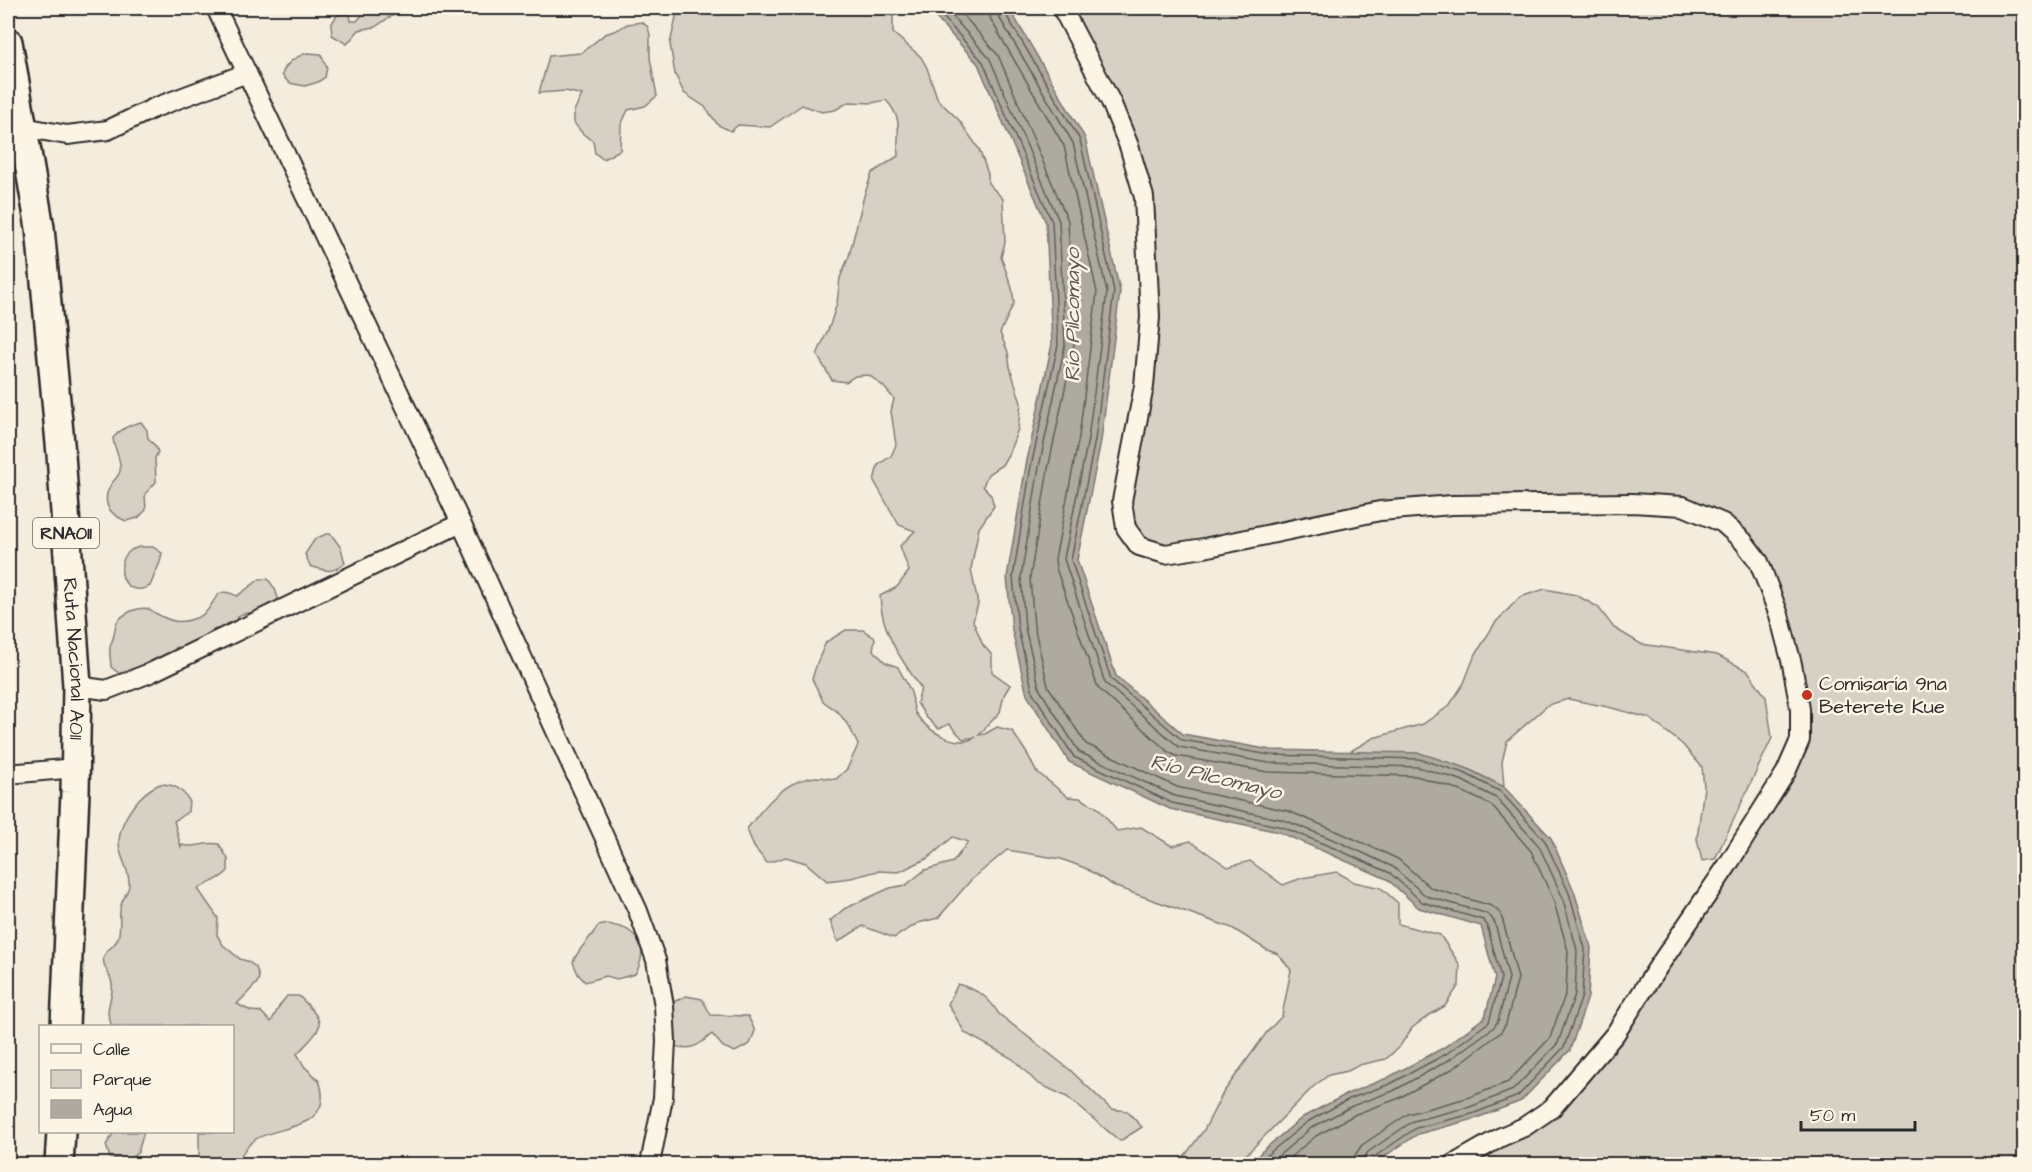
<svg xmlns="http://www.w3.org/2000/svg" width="2032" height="1172" viewBox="0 0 2032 1172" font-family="'Architects Daughter',sans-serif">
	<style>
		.green { fill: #d6d1c4; stroke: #807e78; stroke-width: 1.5 }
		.water { fill: #afaaa0; stroke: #7a7771; stroke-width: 1.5 }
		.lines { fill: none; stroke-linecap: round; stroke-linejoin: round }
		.shore { stroke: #605e5a; stroke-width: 1.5 }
		.minor-casing { stroke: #2b2b2b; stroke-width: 22 }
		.primary-casing { stroke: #2b2b2b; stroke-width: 32 }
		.minor { stroke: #fcf5e5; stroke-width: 18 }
		.primary { stroke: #fcf5e5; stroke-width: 27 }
		.poi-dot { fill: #c8321e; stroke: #fcf5e5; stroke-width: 2 }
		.labels { text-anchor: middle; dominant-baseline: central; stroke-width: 5; stroke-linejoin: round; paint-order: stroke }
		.shield { fill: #fcf5e5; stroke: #6a6863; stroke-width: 1.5 }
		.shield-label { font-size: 18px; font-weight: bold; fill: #2b2b2b }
		.street-label { font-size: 20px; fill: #2b2b2b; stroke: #fcf5e5 }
		.poi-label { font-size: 20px; fill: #2b2b2b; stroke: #fcf5e5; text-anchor: start }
		.water-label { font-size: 21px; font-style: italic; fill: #595754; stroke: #fcf5e5 }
	</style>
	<rect width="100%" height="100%" fill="#f4edde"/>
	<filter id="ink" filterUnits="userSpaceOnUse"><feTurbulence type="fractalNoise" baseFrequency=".0167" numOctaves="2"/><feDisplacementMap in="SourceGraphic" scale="12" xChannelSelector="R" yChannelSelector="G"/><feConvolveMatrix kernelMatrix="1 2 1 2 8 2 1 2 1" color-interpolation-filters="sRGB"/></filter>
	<g filter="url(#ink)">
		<!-- green -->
		<g class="green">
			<path d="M358,8H409L390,17L375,27L359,30L347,44L332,35L331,25L337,15L348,13L350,15L351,21H357L362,15Z"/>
			<path d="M678,8H882L893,16V33L921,57L927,68L938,100L959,120L979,149L988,174V183L1003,199L1005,242L1001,257L1012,288L1014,303L1000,333L1008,352L1010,367L1021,403L1018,429L1009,453L1002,465L988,474L983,486L991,495L994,506L979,528L971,569L978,604L973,621L983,645L992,655V672L1010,685L1004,695L1000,712L979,735L985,734L997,727L1012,731L1028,755L1036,771L1068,797L1080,798L1098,808L1117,831L1141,827L1172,846L1190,841L1228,867L1250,861L1283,885L1302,878L1337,872L1354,882L1381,888L1398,903V924L1440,935L1460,965L1459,985L1445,1006L1428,1016L1412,1028L1400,1046L1386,1059L1359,1065L1348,1071L1329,1075L1314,1086L1237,1164H1175L1186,1154L1204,1130L1223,1093L1267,1032L1282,1016L1291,970L1278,954L1267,950L1232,928L1116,887L1085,868L1061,859L1007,850L971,880L938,918L918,923L894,938L863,926L838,942L830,921L844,909L890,888L906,885L925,870L953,862L968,842L953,837L928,858L899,872L878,871L851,878L827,881L806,863L786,857L767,863L754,847L747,829C765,805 785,779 817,777C823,777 830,779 836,779L847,769L858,745L850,728L839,713L823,701L812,679L817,663L826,642L846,630H863L875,638L873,650L885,662L898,667C902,676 910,687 912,696C914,703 912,707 916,714C927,731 957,749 976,737L963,739L949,724L939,729L926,717L917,703L921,688C901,659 881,632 880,596L897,587L909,571L900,546L915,531L899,525L874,481L878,465L891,456L896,445L891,411L894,399L884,387L869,375L855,376L846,382L832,380L817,355L830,325L837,303L840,278L849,256L864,196L872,173L898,156C896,130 905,122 886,100L872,103L849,102L835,110L822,112L802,105L770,127L738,125L731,131L718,125L705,107L684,93L675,74L670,44Z"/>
			<path d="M1062,8H2024V1164H1454L1524,1127L1615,1034L1800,740L1792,664L1743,541L1683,506L1452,505L1165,554L1126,528L1144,386V197Z"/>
			<path d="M642,22L648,27L650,35V58L657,96L645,106L628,110L621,125L620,150L603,159L595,153L593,141L583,134L574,123V111L582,95L566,91L539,93L549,56L581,53L605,34L617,30L627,24Z"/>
			<path d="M307,53L321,54L327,68L325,77L318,82L305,86L289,83L282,75C285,63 295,57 307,53Z"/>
			<path d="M141,422L147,430L148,438L156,447L158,452L155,458L156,482L145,494L146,510L138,518L126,521C112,515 101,506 109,488C112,481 118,478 120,471C122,460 114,449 113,438C120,430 130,424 141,422Z"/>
			<path d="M326,534H331L341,548L345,563C332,574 326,571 310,566L305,554L315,539Z"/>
			<path d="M139,547H153L162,553L160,562L150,586C146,588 141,590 136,589C119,587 117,560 130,551C132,549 136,548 139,547Z"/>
			<path d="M260,579H268L275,589L279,601C273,604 267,609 261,611C246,616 241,607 233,626L223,630L215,629L210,632L207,642L192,650L176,647L171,660L121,675L111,667C111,661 109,654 110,648C110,644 113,640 114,635C116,620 117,619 131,611C136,609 143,607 149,609C152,610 154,613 157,614C171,622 180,624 196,618C219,610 210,582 237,596Z"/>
			<path d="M1545,589L1576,595L1598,607L1614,628L1641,644L1717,655L1748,671L1766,697L1772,738L1715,859L1702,861L1697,839L1704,787L1702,767L1682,744L1649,718L1608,707L1568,699L1548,705L1507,741L1502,762L1504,787L1466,768L1349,752L1373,738L1423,724L1449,706L1464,683L1474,657L1495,623L1520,597Z"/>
			<path d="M160,784C175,784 181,789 189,800L188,812L174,821L181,847L182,845C195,849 206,841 219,844L228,859V871C219,881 209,882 198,889L218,918L217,935L223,945L240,959L247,961L256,967L259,978L257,983L237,1004L251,1011L261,1012L271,1022L280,1005L287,996H299C329,1026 323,1026 297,1054C300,1058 302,1063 304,1066C309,1072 318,1077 320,1083C334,1130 279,1125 256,1139C246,1146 241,1154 236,1164H202L199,1155V1132H232V1026H111C111,1021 109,1018 108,1013C108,1001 116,990 110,977C107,970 102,965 104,956C107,949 116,945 118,938C121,929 119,920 120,910C120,901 128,894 129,885C130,868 118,857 119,840C121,818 140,792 160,784Z"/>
			<path d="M609,924C614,926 623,927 628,930C646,942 644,959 635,974L617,979L606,976L585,982L578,974L573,962C578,949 590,939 598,926Z"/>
			<path d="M958,984C979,991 987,995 999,1014L1069,1069L1111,1109L1127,1111L1142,1127L1120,1141L1067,1097L1037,1083L1013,1059L965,1033L948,1004Z"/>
			<path d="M686,996L702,999L711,1015L748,1016L755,1031L750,1044L735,1052L723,1047L712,1034C698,1046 692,1051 673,1046L663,1014L673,1002Z"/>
			<path d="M114,1132H144L138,1152L129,1160L110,1158L106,1145Z"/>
		</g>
		<!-- water -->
		<path class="water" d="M927,8H1009L1085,138L1120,291L1101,441L1077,560L1116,676L1183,734L1271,750L1420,753L1466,768L1504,787L1551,838L1574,891L1591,947L1588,997L1570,1050L1521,1101L1474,1119L1418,1134L1373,1164H1252L1261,1152L1303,1117L1347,1094L1387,1078L1443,1048L1485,1017L1495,978L1481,926L1419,908L1387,879L1279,832L1170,809L1069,762L1027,695L1012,630L1007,577L1026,465L1052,344L1046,223L978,64Z"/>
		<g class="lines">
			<!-- shore -->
			<g class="shore">
				<path d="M935,8L983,62L1052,222L1058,345L1031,466L1013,577L1018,629L1033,693L1074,757L1172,803L1282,827L1334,848L1390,873L1422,902L1483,920L1487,925L1501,978L1489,1022L1446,1054L1390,1084L1349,1099L1307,1122L1266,1156L1259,1164"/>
				<path d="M945,8L990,59L1059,221L1065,345L1039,467L1021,577L1025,628L1040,690L1079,752L1175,796L1284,820L1337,841L1393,867L1426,896L1485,913L1491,917L1495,923L1509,978L1498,1021L1494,1027L1449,1060L1393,1091L1352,1106L1311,1128L1269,1164"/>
				<path d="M957,8L998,55L1068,221L1074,346L1048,469L1030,578L1034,626L1048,686L1086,744L1177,787L1288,811L1341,833L1398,859L1431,888L1492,906L1500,913L1503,921L1518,978L1506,1024L1500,1033L1454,1068L1397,1099L1356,1114L1316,1136L1282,1164"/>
				<path d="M988,8L991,20L1064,146L1097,292L1079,437L1055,559L1056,568L1098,688L1167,751L1176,756L1268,772L1416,776L1457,789L1491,805L1531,851L1553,899L1568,951L1566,992L1550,1038L1508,1082L1467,1098L1408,1114L1362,1145L1355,1155L1354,1164"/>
				<path d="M997,8L999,17L1073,143L1107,292L1088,439L1064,559L1105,683L1179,747L1269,763L1418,767L1461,780L1496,798L1539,846L1562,896L1577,950L1575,994L1558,1043L1513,1090L1470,1107L1413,1121L1368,1152L1364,1158L1363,1164"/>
				<path d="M1005,8V13L1080,140L1114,291L1095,440L1071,560L1111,679L1182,740L1270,755L1419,759L1464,773L1501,792L1545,841L1569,893L1585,949L1582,996L1564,1047L1518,1096L1472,1114L1416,1128L1374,1157L1371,1164"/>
			</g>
			<!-- minor casing -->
			<g class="minor-casing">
				<g id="minor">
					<path d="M216,8L461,523L638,911L656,960L664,1006L666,1041L663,1098L650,1164"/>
					<path d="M1062,8L1111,102L1129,146L1144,197L1150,317L1144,386L1122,501L1126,528L1139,546L1165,554L1204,548L1380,511L1452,505L1632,503L1683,506L1723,523L1743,541L1759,562L1779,615L1792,664L1800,709V740L1786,772L1727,866L1658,967L1615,1034L1552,1108L1524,1127L1501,1137L1454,1164"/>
					<path d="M23,127L67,135L108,130L154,108L247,73"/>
					<path d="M77,686L106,690L150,673L461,523"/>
					<path d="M8,774L76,768"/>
				</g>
			</g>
			<!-- primary casing -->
			<g class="primary-casing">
				<g id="primary">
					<path id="s1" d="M8,42L40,228L61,454L77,686L75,792L65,1026"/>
					<path d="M59,1164L61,1132"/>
				</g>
			</g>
			<!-- minor -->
			<use href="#minor" class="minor"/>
			<!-- primary -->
			<use href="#primary" class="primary"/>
		</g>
	</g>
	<!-- markers -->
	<circle class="poi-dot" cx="1807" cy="695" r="6"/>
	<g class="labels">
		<!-- shield labels -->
		<rect class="shield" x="33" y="518" width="66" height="30" rx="4.5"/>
		<g class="shield-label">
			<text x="66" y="533">RNA011</text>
		</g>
		<!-- street labels -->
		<g class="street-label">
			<text stroke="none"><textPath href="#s1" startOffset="621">Ruta Nacional A011</textPath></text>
		</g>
		<!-- poi labels -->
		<g class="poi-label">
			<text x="1819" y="684">Comisaría 9na<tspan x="1819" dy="23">Beterete Kue</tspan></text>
		</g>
		<!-- water labels -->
		<g class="water-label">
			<text transform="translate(1072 315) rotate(-90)">Río Pilcomayo</text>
			<text transform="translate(1216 777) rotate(14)">Río Pilcomayo</text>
		</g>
	</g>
	<!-- margin -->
	<rect width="2032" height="1172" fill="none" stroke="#fcf5e5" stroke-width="30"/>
	<rect x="15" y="15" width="2002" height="1142" fill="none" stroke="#2b2b2b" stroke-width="2" filter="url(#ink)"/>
	<!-- legend -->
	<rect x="39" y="1025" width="195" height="108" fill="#fcf5e5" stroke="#a8a49b" stroke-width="1.5"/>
	<rect x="51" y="1044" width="30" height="9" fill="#fcf5e5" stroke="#a8a49b" stroke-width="1.5"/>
	<text x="93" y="1055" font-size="18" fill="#2b2b2b">Calle</text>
	<rect x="51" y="1070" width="30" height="18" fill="#d6d1c4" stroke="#a8a49b" stroke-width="1.5"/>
	<text x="93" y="1085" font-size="18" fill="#2b2b2b">Parque</text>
	<rect x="51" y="1100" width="30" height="18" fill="#afaaa0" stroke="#a8a49b" stroke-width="1.5"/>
	<text x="93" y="1115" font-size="18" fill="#2b2b2b">Agua</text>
	<!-- scale -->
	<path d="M1801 1121v9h114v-9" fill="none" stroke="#2b2b2b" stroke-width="3"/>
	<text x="1810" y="1121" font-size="18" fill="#2b2b2b" stroke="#fcf5e5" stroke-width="4.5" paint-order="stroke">50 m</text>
</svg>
